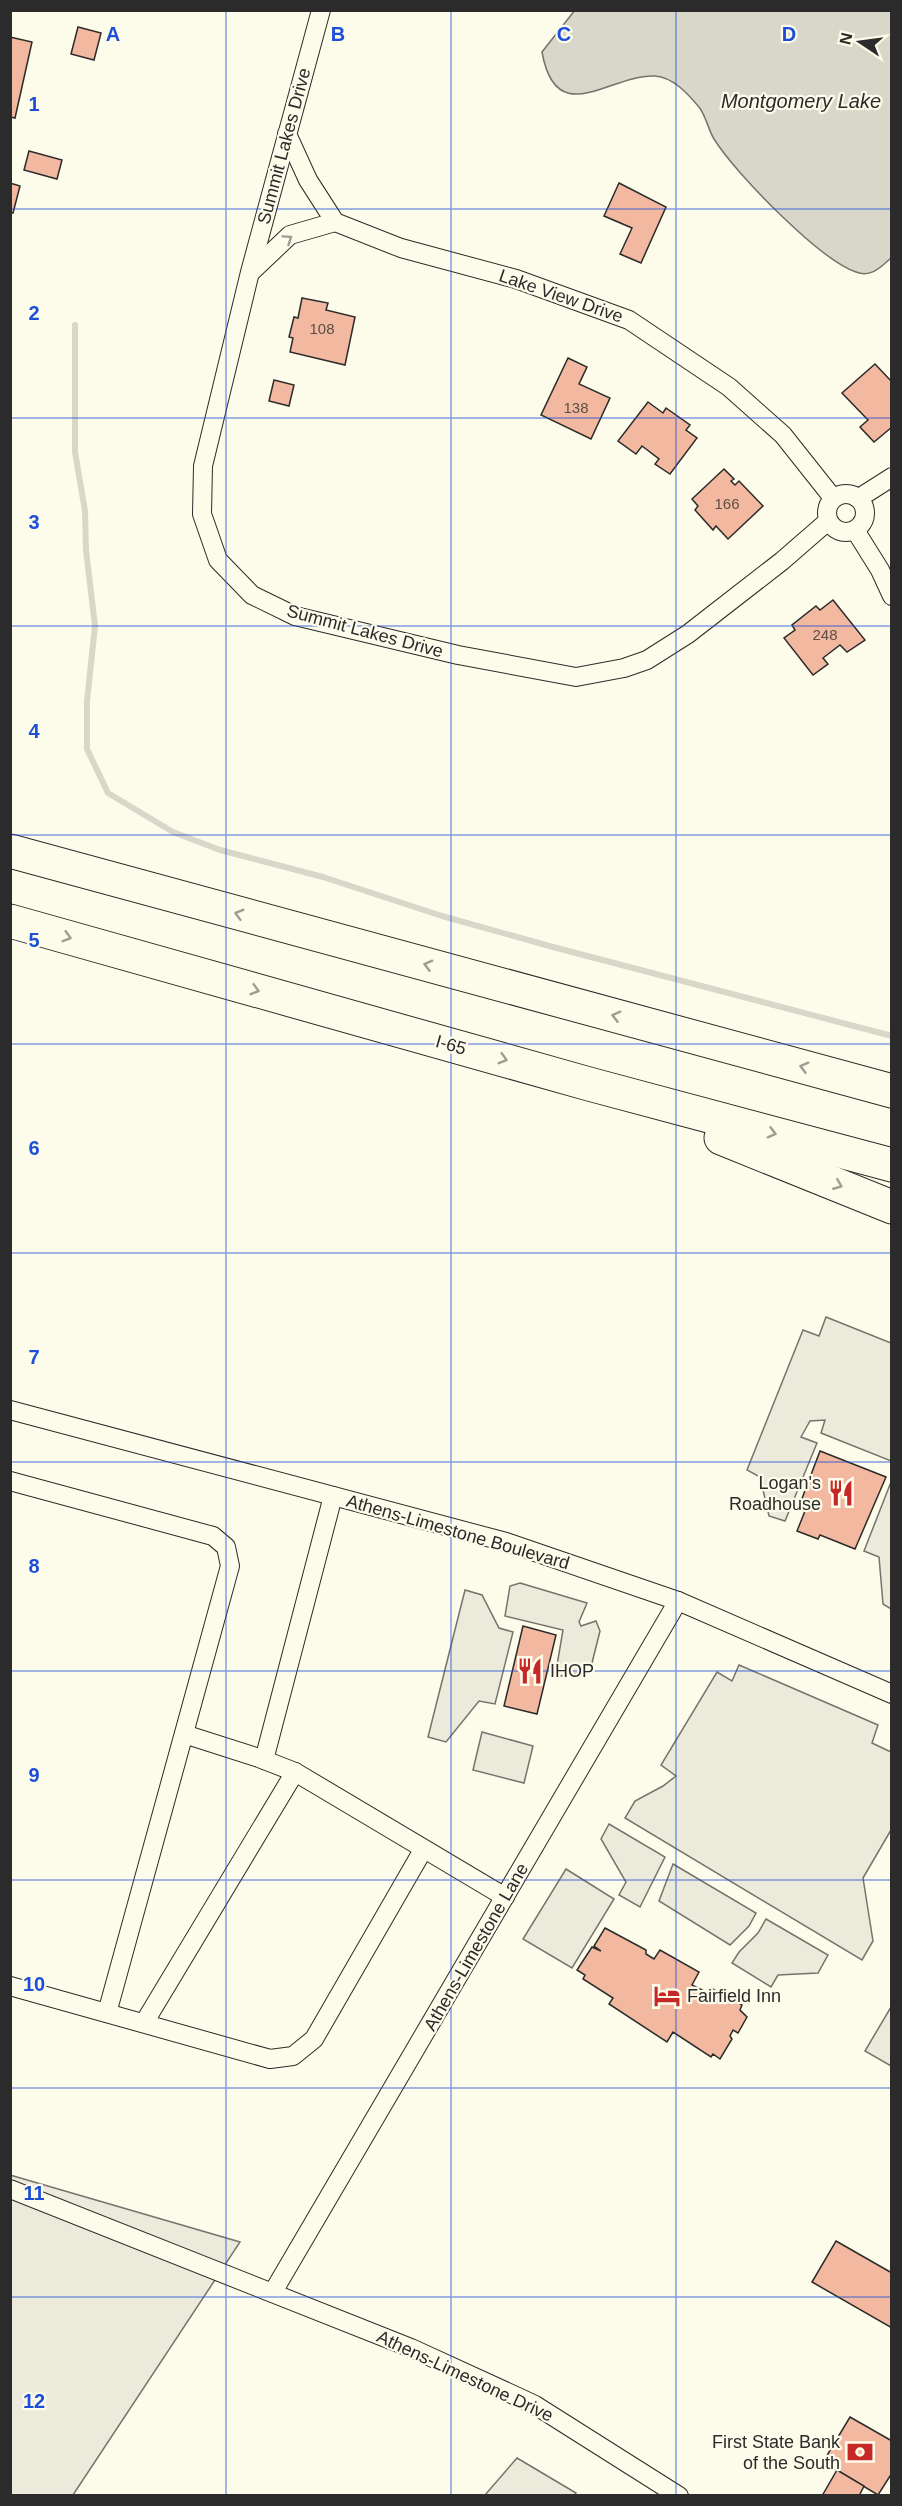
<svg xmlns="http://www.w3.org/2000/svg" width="902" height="2506" viewBox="0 0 902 2506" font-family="Arial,sans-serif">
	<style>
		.green { fill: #ecebdb; stroke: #74746e; stroke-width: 1.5 }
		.parking { fill: #eceadb; stroke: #74746e; stroke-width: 1.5 }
		.water { fill: #d8d7c9; stroke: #74746e; stroke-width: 1.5 }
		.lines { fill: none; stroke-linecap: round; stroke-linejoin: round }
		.stream { stroke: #d8d7c9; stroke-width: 6 }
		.building { fill: #f2b8a0; stroke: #2b2b2b; stroke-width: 1.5 }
		.minor-casing { stroke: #2b2b2b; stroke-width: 20 }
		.motorway-casing { stroke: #2b2b2b; stroke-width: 35 }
		.minor { stroke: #fdfbea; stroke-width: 18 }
		.motorway { stroke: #fdfbea; stroke-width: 33 }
		.oneway { stroke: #9e9d94 }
		.grid { fill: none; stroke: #1d4ed8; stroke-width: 1.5; stroke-opacity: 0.55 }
		.labels { text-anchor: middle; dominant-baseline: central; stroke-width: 4.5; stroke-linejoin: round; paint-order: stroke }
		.number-label { font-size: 15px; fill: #5d4e48 }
		.street-label { font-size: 18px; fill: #2b2b2b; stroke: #fdfbea }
		.poi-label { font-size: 18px; fill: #2b2b2b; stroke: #fdfbea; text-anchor: end }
		.water-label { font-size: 20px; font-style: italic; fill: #2b2b2b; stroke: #fdfbea }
		.grid-label { font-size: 20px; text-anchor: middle; font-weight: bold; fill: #1d4ed8; stroke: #fdfbea; stroke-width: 4.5; stroke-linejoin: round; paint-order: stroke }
	</style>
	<rect width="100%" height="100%" fill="#fdfbea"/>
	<!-- green -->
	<path class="green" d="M10,2175L240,2242L73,2495H11Z"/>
	<!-- parking -->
	<g class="parking">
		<path d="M826,1317L891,1343V1461L821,1433L825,1420L810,1421L801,1437L817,1443L785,1521L769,1516L760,1477L747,1470L803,1330L819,1336Z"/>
		<path d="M891,1482V1609L883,1604L879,1557L864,1551Z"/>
		<path d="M520,1583L587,1603L579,1622L581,1626L596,1621L600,1631L590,1671L555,1677L563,1630L505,1616L510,1586Z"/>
		<path d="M465,1590L482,1595L499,1628L513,1632L495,1704L479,1701L446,1742L428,1737Z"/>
		<path d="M739,1665L878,1725L872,1743L891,1752V1830L863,1878L873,1941L862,1960L625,1818L635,1801L663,1786L676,1776L661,1765L717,1672L732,1681Z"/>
		<path d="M482,1732L533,1746L524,1783L473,1770Z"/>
		<path d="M609,1824L665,1857L640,1907L619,1895L626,1882L601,1839Z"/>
		<path d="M673,1864L756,1913L749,1926L730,1945L659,1901Z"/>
		<path d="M566,1869L614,1899L572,1968L523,1939Z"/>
		<path d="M766,1919L828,1955L818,1973L778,1975L771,1987L732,1963L739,1952L758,1933Z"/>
		<path d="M891,2007V2066L865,2051Z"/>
		<path d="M517,2458L576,2493L574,2495H485Z"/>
	</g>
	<!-- water -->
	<path class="water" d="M575,10L891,11V258C881,267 871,278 856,272C820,260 735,173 714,139C708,129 706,116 699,107C688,94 673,77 655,76C610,74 556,131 542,52Z"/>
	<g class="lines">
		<!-- stream -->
		<path class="stream" d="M75,325V452L85,511L86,550L95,626L87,701V749L108,793L173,832L220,850L323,877L442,916L553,947L892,1036"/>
	</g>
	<!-- building -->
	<g class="building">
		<path d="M78,27L101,33L94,60L71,54Z"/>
		<path d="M10,37L32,42L15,118L10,117Z"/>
		<path d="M29,151L62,160L57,179L24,170Z"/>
		<path d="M10,183L20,186L13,213L10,212Z"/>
		<path d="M619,183L666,207L641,263L620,254L632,228L604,216Z"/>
		<path d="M302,298L328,303L326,310L355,317L345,365L290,352L293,338L289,337L294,317L298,318Z"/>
		<path d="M568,358L587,367L579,384L610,398L591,439L541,415Z"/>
		<path d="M875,364L892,382V427L874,442L860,427L868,420L842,393Z"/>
		<path d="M274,380L294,385L289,406L269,401Z"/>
		<path d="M648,402L663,413L666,408L690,425L686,430L697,438L670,474L655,464L659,459L642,446L636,454L618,441Z"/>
		<path d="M724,469L734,479L731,481L735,485L739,481L763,506L728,539L716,526L713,530L695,510L698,506L692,499Z"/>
		<path d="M833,600L865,640L847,652L840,645L823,658L828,664L813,675L784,638L795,630L792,625L816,606L820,610Z"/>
		<path d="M820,1451L886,1477L855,1549L820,1535L818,1539L797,1531L805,1511L798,1509Z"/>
		<path d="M523,1626L556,1635L537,1714L504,1706Z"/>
		<path d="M605,1928L646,1950V1954L654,1959L660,1950L699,1972L692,1985L708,1993L711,1988L742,2005L740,2010L747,2017L738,2033L733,2030L730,2036L732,2039L720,2059L713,2054L711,2057L673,2032L667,2042L609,2004L613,1998L583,1979L585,1975L577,1970L592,1947L601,1951L594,1946Z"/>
		<path d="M836,2241L892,2273V2328L812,2282Z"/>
		<path d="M850,2417L892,2441V2473L878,2495L823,2462Z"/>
		<path d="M837,2470L864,2486L859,2496H822Z"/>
	</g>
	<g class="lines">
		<!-- minor casing -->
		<g class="minor-casing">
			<g id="minor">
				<path d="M321,10L250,272L203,466L202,514L218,560L252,595L295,616L458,655L576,677L624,668L647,660L688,634L782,561L828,521"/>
				<path d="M287,134L308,180L335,222L401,248L516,279L629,320L729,387L783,435L833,498"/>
				<path d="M251,272L290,235L335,222"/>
				<circle cx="846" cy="513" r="19"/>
				<path d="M859,498L892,477"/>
				<path d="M855,530L880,570L892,596"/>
				<path d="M10,1410L506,1542L678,1601L892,1694"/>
				<path d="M10,1481L213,1536L226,1547L230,1566L107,2013"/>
				<path d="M184,1734L259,1758L295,1772L505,1897"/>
				<path d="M264,1760L333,1496"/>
				<path d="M10,1986L270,2059L293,2056L314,2039L423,1850"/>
				<path d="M144,2023L295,1772"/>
				<path d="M10,2189L411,2348L518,2397L535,2405L679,2496"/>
				<path d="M273,2292L678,1601"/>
			</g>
		</g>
		<!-- motorway casing -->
		<g class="motorway-casing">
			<g id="motorway">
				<path d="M10,851L892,1091"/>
				<path d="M10,921L589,1084L892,1165"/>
				<path d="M721,1138L892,1207"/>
			</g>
		</g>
		<!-- minor -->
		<use href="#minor" class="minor"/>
		<!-- motorway -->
		<use href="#motorway" class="motorway"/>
	</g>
	<!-- one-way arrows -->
	<defs><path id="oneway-chevron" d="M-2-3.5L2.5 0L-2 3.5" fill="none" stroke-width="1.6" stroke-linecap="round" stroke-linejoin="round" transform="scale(1.5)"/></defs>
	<g class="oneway">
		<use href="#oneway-chevron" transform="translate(288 239) rotate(-34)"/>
		<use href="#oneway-chevron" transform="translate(239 914) rotate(-164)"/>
		<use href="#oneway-chevron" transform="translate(67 937) rotate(16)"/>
		<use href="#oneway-chevron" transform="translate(428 965) rotate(-165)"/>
		<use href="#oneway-chevron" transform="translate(255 990) rotate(16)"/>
		<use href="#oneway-chevron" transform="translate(616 1016) rotate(-165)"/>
		<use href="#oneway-chevron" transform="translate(503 1059) rotate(16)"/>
		<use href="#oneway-chevron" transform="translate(804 1067) rotate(-165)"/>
		<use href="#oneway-chevron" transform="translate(772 1133) rotate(15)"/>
		<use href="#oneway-chevron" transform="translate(838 1185) rotate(22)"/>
	</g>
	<!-- grid -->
	<path class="grid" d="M226,10V2496M451,10V2496M676,10V2496M10,209H892M10,418H892M10,626H892M10,835H892M10,1044H892M10,1253H892M10,1462H892M10,1671H892M10,1880H892M10,2088H892M10,2297H892"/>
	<!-- icons -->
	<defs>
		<g id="restaurant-bare" transform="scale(2.07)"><path d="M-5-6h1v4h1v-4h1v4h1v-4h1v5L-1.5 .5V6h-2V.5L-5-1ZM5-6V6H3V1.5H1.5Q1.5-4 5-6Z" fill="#c62828" stroke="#fdfbea" stroke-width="2.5" paint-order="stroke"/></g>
		<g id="hotel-bare" transform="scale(2.07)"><path d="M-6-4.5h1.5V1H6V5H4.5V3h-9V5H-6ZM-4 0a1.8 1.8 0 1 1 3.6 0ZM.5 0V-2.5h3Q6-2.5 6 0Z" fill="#c62828" stroke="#fdfbea" stroke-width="2.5" paint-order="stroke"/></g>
		<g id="bank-bare" transform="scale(2.07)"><path d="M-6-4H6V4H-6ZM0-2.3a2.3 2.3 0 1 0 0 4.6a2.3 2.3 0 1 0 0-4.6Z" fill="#c62828" stroke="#fdfbea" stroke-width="2.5" paint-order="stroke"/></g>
	</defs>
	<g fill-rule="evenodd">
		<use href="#restaurant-bare" x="841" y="1493"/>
		<use href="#restaurant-bare" x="530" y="1671"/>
		<use href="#hotel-bare" x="667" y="1996"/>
		<use href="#bank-bare" x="860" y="2452"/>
	</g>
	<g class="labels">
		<!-- number labels -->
		<g class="number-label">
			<text x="322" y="328">108</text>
			<text x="576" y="407">138</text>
			<text x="727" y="503">166</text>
			<text x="825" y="634">248</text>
		</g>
		<!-- street labels -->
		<g class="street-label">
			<text transform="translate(284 146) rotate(-75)">Summit Lakes Drive</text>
			<text transform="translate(561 296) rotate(19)">Lake View Drive</text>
			<text transform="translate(365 631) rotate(15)">Summit Lakes Drive</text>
			<text transform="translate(451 1045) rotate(16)">I-65</text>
			<text transform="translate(458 1532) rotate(16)">Athens-Limestone Boulevard</text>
			<text transform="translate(476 1947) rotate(-60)">Athens-Limestone Lane</text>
			<text transform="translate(465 2376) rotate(25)">Athens-Limestone Drive</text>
		</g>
		<!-- poi labels -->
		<g class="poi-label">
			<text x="821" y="1483">Logan's<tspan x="821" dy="21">Roadhouse</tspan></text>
			<text x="550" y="1671" text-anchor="start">IHOP</text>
			<text x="687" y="1996" text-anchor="start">Fairfield Inn</text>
			<text x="840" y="2442">First State Bank<tspan x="840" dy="21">of the South</tspan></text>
		</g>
		<!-- water labels -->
		<g class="water-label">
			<text x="801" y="101">Montgomery Lake</text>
		</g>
	</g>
	<g class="grid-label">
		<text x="113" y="41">A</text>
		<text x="338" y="41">B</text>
		<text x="564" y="41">C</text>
		<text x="789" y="41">D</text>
		<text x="34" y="111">1</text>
		<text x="34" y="320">2</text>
		<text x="34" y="529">3</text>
		<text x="34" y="738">4</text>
		<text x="34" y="947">5</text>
		<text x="34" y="1155">6</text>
		<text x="34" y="1364">7</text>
		<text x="34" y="1573">8</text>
		<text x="34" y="1782">9</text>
		<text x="34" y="1991">10</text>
		<text x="34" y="2200">11</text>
		<text x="34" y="2408">12</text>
	</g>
	<!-- border -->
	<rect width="902" height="2506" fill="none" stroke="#2b2b2b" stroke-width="24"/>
	<!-- north arrow -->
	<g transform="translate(860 42) rotate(283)" stroke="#fdfbea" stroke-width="4.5" paint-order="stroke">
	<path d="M0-4.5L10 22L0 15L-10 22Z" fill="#2b2b2b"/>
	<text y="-9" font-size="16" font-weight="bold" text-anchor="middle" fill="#2b2b2b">N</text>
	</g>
</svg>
